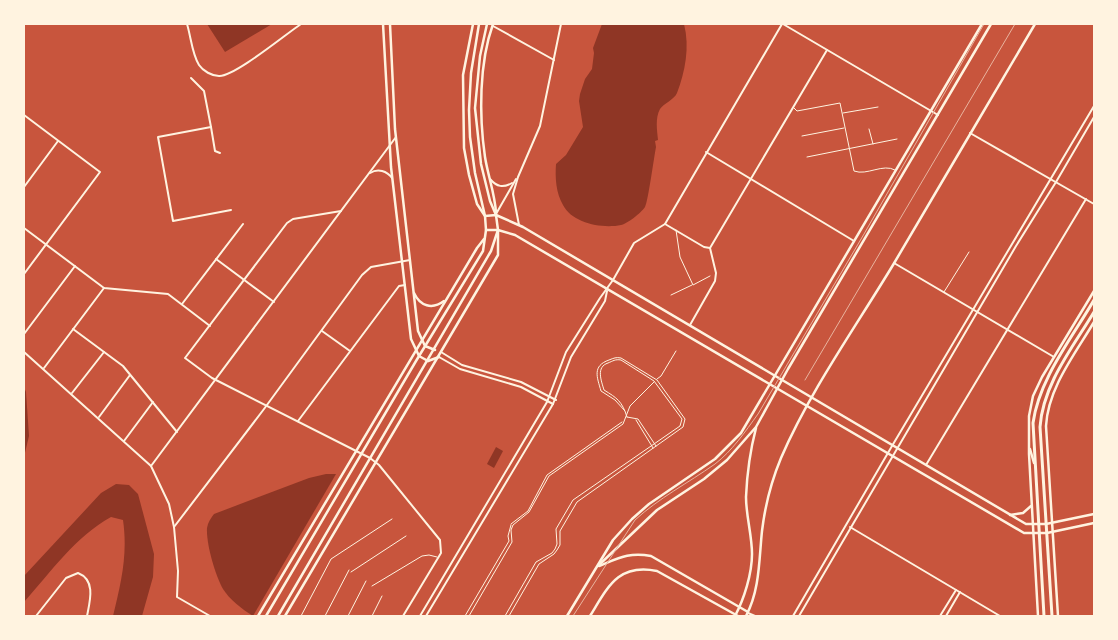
<svg xmlns="http://www.w3.org/2000/svg" width="1118" height="640" viewBox="0 0 1118 640" font-family="Helvetica,sans-serif">
	<style>
		.water { fill: #8f3625 }
		.lines { fill: none; stroke-linecap: round; stroke-linejoin: round }
		.service { stroke: #fff3e0; stroke-width: 1 }
		.pedestrian { stroke: #fff3e0; stroke-width: 1 }
		.minor { stroke: #fff3e0; stroke-width: 2 }
		.tertiary { stroke: #fff3e0; stroke-width: 2.5 }
		.secondary { stroke: #fff3e0; stroke-width: 2.5 }
		.primary { stroke: #fff3e0; stroke-width: 3 }
		.rail { stroke: #e9b49f; stroke-width: 1 }
	</style>
	<rect width="100%" height="100%" fill="#c8553d"/>
	<!-- water -->
	<g class="water">
		<path d="M207,24H272L225,52Z"/>
		<path d="M602,24H684C690,47 685,72 677,93C674,100 664,103 660,109C655,118 657,130 658,140L655,141L656,147C654,157 648,202 645,207C641,213 627,224 621,225C602,229 572,223 563,205C556,193 555,178 556,164L566,155L583,127L579,101L580,94L585,79L592,69L594,53L593,48Z"/>
		<path d="M24,387L26,392L29,436L24,457Z"/>
		<path d="M496,447L503,451L494,468L487,464Z"/>
		<path d="M326,474H336L253,616C242,609 230,600 223,589C215,575 206,543 207,528C208,522 211,518 214,514L309,478Z"/>
		<path d="M116,484L129,485L138,494L154,554L153,577L142,616H113C121,583 128,555 123,520L111,517C76,536 50,573 24,602V576L101,493Z"/>
	</g>
	<g class="lines">
		<!-- service -->
		<g class="service">
			<path d="M794,108L797,111L840,103L854,171C867,176 883,163 895,170"/>
			<path d="M843,113L878,107"/>
			<path d="M869,129L873,144"/>
			<path d="M802,136L844,128"/>
			<path d="M807,157L897,139"/>
			<path d="M676,230L680,257L693,285L710,276"/>
			<path d="M944,292L969,252"/>
			<path d="M671,295L692,285"/>
			<path d="M351,572L406,536"/>
			<path d="M372,586L422,556L429,555L437,557"/>
			<path d="M301,616L331,559L392,519"/>
			<path d="M325,616L349,570"/>
			<path d="M348,616L366,581"/>
			<path d="M372,616L382,596"/>
		</g>
		<!-- pedestrian -->
		<g class="pedestrian">
			<path d="M657,379L661,376L676,351"/>
			<path d="M627,417L638,419L656,446"/>
			<path d="M636,420L653,448"/>
			<path d="M511,524L528,511L547,475L622,422"/>
			<path d="M465,616L509,541L508,536L511,525"/>
			<path d="M469,616L512,542L511,530L513,525L529,512L549,476L623,424L630,406L654,382"/>
			<path d="M505,616L536,562L552,553L555,549L557,544L556,529L573,500L680,426L682,419L654,381L621,360C615,359 613,361 608,363C596,367 601,380 604,390C617,398 622,401 627,417"/>
			<path d="M509,616L539,564L554,554L557,550L560,545V531L577,502L683,427L685,419L657,380L621,358C616,357 614,358 609,360C592,366 597,377 601,391L615,400L625,411"/>
		</g>
		<!-- minor -->
		<g class="minor">
			<path d="M187,24C191,37 192,54 199,65C203,71 212,76 219,76C234,77 286,34 301,24"/>
			<path d="M783,24L938,115"/>
			<path d="M493,26L554,60"/>
			<path d="M191,78L204,91L211,127"/>
			<path d="M24,115L100,172L24,274"/>
			<path d="M970,133L1094,204"/>
			<path d="M706,152L854,241"/>
			<path d="M220,153L215,151L211,127L158,137L173,221L231,210"/>
			<path d="M370,173C378,168 387,171 392,178"/>
			<path d="M490,179C497,187 503,188 512,183"/>
			<path d="M24,187L58,141"/>
			<path d="M341,211L293,219L287,223L185,358L212,378L370,458L379,465L440,540L441,553L403,616"/>
			<path d="M496,214L516,179"/>
			<path d="M665,224L704,247L710,248"/>
			<path d="M519,225L513,194L518,177L540,126L561,24"/>
			<path d="M24,228L104,288L168,294L210,326"/>
			<path d="M216,259L274,302"/>
			<path d="M894,263L1054,357"/>
			<path d="M182,304L243,224"/>
			<path d="M690,325L715,281L716,273L710,248L827,50"/>
			<path d="M73,329L123,366L177,432"/>
			<path d="M322,331L350,351"/>
			<path d="M24,334L75,266"/>
			<path d="M24,352L151,466L169,504L174,527L178,571L177,597L210,616"/>
			<path d="M441,352L462,365L521,382L556,400"/>
			<path d="M439,357L460,369L521,387L553,404"/>
			<path d="M44,368L104,288"/>
			<path d="M72,393L104,352"/>
			<path d="M99,417L130,375"/>
			<path d="M298,421L399,286L405,285"/>
			<path d="M124,441L153,402"/>
			<path d="M926,465L1086,199"/>
			<path d="M151,466L396,137"/>
			<path d="M174,527L264,409L362,275L371,267L410,260"/>
			<path d="M850,527L1000,616"/>
			<path d="M748,613L755,616"/>
			<path d="M36,616L66,578L78,573C96,580 90,601 87,616"/>
			<path d="M420,616L547,402L566,352L600,298L613,280L634,243L665,224L782,24"/>
			<path d="M426,616L553,404L571,357L605,301L607,291"/>
			<path d="M793,616L892,446L1094,106"/>
			<path d="M799,616L1016,246L1056,182L1094,117"/>
			<path d="M940,616L956,590"/>
			<path d="M946,616L960,592"/>
		</g>
		<!-- tertiary -->
		<g class="tertiary">
			<path d="M473,24L463,75L464,148L469,175L477,204L485,216L496,215L523,227L1026,524H1046L1094,514"/>
			<path d="M493,24C479,63 479,116 485,157C488,176 495,194 496,213"/>
			<path d="M486,230H498L515,235L1024,533H1047L1094,523"/>
			<path d="M414,293C420,306 432,310 444,301"/>
			<path d="M428,361L439,357"/>
			<path d="M1030,449L1034,463"/>
			<path d="M1010,515L1023,513L1031,506"/>
			<path d="M600,564L657,510L704,479L727,460L756,427L788,369L991,24"/>
			<path d="M599,566C619,558 629,552 651,556L748,612"/>
			<path d="M258,616L477,248L484,239"/>
			<path d="M285,616L498,255V231"/>
			<path d="M567,616L613,540L632,519L649,504L715,459L741,433L982,24"/>
			<path d="M590,616C608,587 618,563 657,571L738,616"/>
			<path d="M735,616C744,599 752,574 752,554C752,535 746,516 746,497C747,474 750,451 756,428"/>
			<path d="M746,616C760,590 759,559 762,531C765,506 771,482 781,458C810,391 855,328 893,265C941,185 987,104 1035,24"/>
			<path d="M1038,616L1029,454V416L1033,396L1042,377L1094,291"/>
			<path d="M1058,616L1046,426C1048,388 1075,354 1094,322"/>
		</g>
		<!-- secondary -->
		<g class="secondary">
			<path d="M383,24L391,167L411,339L419,356L428,361"/>
			<path d="M390,24L395,129L418,331L425,346L435,350"/>
			<path d="M266,616L416,361L483,251L486,230L485,216L475,173L470,137L469,110L471,73L479,24"/>
			<path d="M278,616L491,251L498,230L496,215L490,201L481,164L475,108L480,56L487,24"/>
		</g>
		<!-- primary -->
		<g class="primary">
			<path d="M1044,616L1033,423C1039,379 1072,338 1094,300"/>
			<path d="M1052,616L1040,427C1043,384 1073,347 1094,312"/>
		</g>
		<!-- rail -->
		<g class="rail">
			<path d="M805,380L1015,24"/>
			<path d="M573,616L635,520C659,498 688,483 715,464C732,451 745,432 758,414L864,234L984,24"/>
		</g>
	</g>
	<!-- border -->
	<rect width="1118" height="640" fill="none" stroke="#fff3e0" stroke-width="50"/>
</svg>
